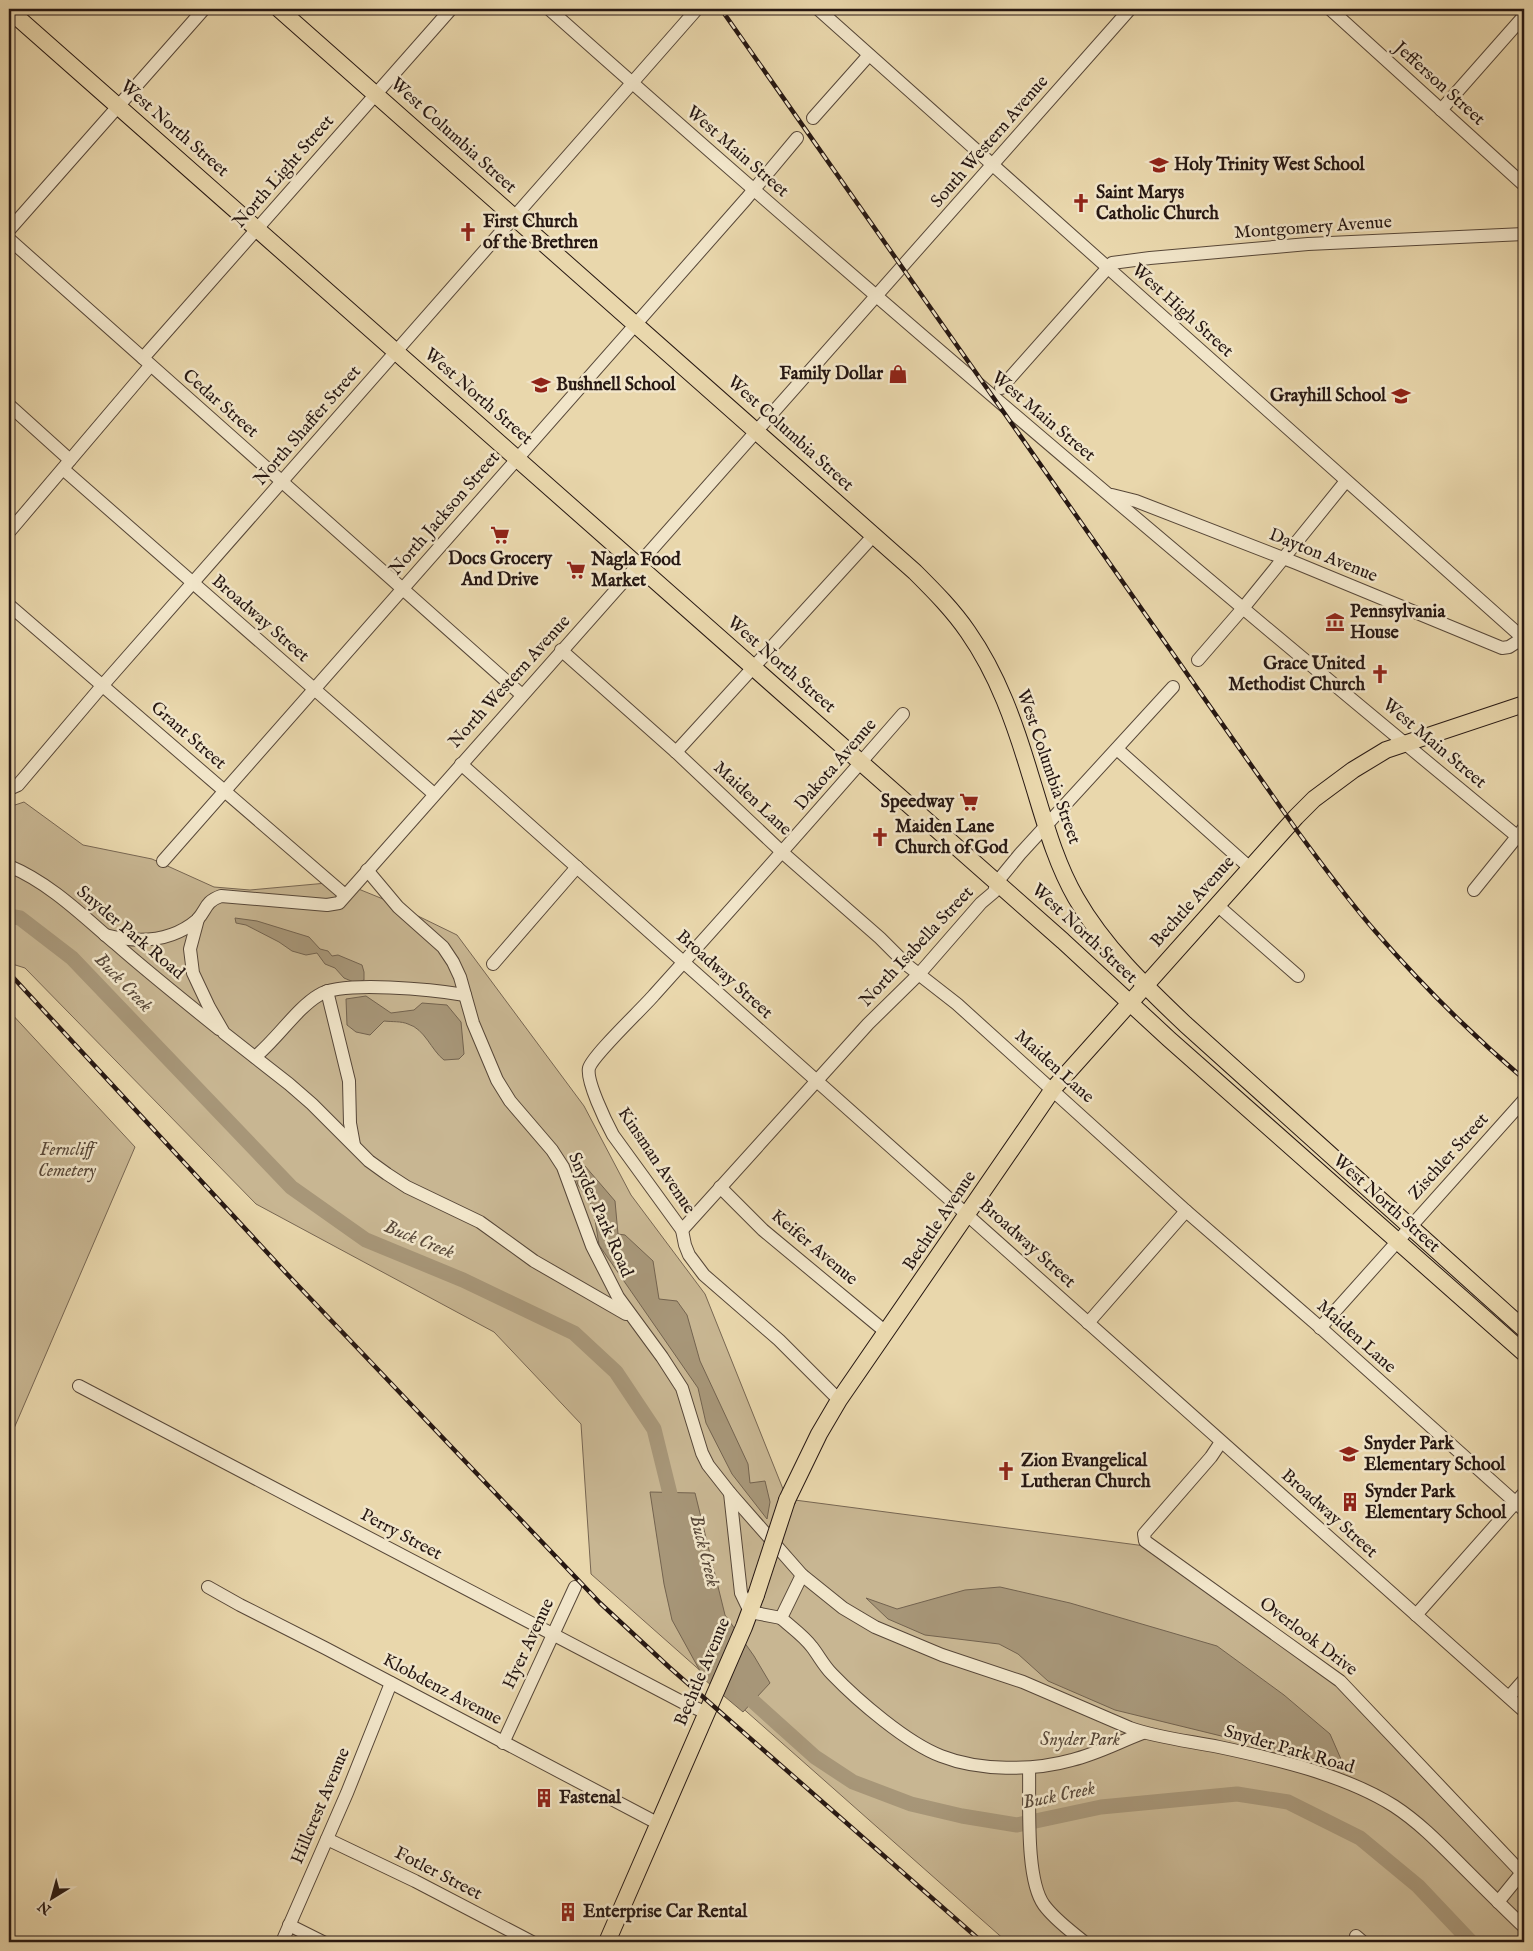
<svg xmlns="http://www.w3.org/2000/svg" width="1533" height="1951" viewBox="0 0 1533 1951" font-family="'IM FELL English',serif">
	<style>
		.green { fill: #c8b692; stroke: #776652 }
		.water { fill: #a79678; stroke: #73634f }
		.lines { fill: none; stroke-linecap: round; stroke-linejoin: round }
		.river { stroke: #a79678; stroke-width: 15 }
		.minor-casing { stroke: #574738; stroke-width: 14 }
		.major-casing { stroke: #261712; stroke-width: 18 }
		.minor { stroke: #f1e5c9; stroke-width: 12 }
		.major { stroke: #e9d7ac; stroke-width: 16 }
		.rail-casing { stroke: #261712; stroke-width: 4.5 }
		.rail { stroke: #f1e5c9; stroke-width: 2.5; stroke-dasharray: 8; stroke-linecap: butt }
		.major-bridge-casing { stroke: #261712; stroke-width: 18; stroke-linecap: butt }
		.major-bridge { stroke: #e9d7ac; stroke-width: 16 }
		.labels { text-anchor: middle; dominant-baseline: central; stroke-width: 5; stroke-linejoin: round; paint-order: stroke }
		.street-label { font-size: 18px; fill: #261712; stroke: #f1e5c9 }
		.poi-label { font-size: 18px; font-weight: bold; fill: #261712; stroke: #f1e5c9; text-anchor: start }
		.park-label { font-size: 18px; font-style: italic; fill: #574738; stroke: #f1e5c9 }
		.water-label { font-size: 19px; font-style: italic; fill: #5a4a3b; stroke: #f1e5c9 }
	</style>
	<rect width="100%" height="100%" fill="#e9d7ac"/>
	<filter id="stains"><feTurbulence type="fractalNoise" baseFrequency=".004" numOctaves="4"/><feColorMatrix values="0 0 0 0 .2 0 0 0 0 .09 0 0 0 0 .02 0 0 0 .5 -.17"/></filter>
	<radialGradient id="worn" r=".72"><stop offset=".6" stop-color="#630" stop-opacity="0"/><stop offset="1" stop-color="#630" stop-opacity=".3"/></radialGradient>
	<!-- green -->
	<g class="green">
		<path d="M24,802L83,845L152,859L214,887L250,890L327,883L356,888L383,899L457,935L584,1106L631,1195L705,1294L787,1499L1153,1547L1340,1681L1524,1875V1942H1007L591,1574L581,1424L494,1332L256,1204L25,968L9,963V807Z"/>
		<path d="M9,1011L135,1147L9,1440Z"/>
	</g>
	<!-- water -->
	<g class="water">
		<path d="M235,918L257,921L309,937L320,949L328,951L332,956L338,955L362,965L364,972V980L356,983L344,978L335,968L325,964L317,953L306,955L292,951L279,942L246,925L236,923Z"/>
		<path d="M366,996L391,1013L414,1010L422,1003L447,1005L461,1022L464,1054L459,1059L444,1060C431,1050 425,1029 408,1024C401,1021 392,1022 384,1021L370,1035L356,1032L347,1025L346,999Z"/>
		<path d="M585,1166L615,1201L618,1234L625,1235L653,1261L659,1299L677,1301L687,1315L700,1361L748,1464L750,1483L765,1481L770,1502L767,1519L732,1474L706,1423L698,1388L599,1245L593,1207L578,1185L573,1169Z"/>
		<path d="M650,1492L695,1493L725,1615L754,1656L770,1683L743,1712L705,1680L672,1620L664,1584Z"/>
		<path d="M1000,1587L1070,1603L1217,1646L1284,1695L1330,1734L1344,1766L1115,1710L1048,1681L1018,1654L999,1644L925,1635L888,1619L866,1598L897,1609L965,1590Z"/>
	</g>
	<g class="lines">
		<!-- river -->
		<g class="river">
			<path d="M9,916L20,918L72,958L291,1187L366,1240L463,1280L574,1333L616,1372L654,1429L674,1510"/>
			<path d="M740,1687L746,1695L815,1757L853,1782L911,1804L962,1816L1017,1825L1101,1807L1237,1794L1288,1802L1360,1838L1418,1886L1471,1942"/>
		</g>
		<!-- minor casing -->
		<g class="minor-casing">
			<g id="minor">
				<path d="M549,9C868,293 1194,570 1524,842"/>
				<path d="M818,9L1524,639"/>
				<path d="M1330,9L1524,185"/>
				<path d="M1441,110L1524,16"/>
				<path d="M813,118L869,55"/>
				<path d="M9,230L204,9"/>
				<path d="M9,239L522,695"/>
				<path d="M143,358L451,9"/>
				<path d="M1001,388L1112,263L1150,258L1308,244L1524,234"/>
				<path d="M9,405L70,460"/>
				<path d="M63,469L434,794"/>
				<path d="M1112,495L1136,501L1296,563L1502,648L1509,647L1523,638"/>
				<path d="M9,532L150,366"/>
				<path d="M9,605L345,895"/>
				<path d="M561,650L676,752L783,853L880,938L907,965L957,1004L1186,1211L1322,1329L1524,1510"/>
				<path d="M1198,660L1244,607L1346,481"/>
				<path d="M1117,749L1250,868"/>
				<path d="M676,752L874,535"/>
				<path d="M461,764L1524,1711"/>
				<path d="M9,789L18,785L102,686L697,9"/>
				<path d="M163,861L746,199L797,138"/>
				<path d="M9,866C50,883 83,916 116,944C149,973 184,1001 219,1029"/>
				<path d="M367,870L398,907L443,947L453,962L460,977L473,1023L497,1080L510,1101L552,1150L563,1167L592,1246L618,1297L662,1357L682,1388L702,1453L708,1465L730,1493L802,1575L843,1608L875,1627L942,1655L1023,1682L1130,1728C1159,1738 1189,1741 1219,1747C1276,1759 1345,1775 1394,1806C1420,1823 1441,1845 1462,1866C1483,1887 1503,1907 1524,1927"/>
				<path d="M1474,890L1524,828"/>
				<path d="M1217,905L1298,976"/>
				<path d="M198,919L190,949L193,973L209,1007L224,1033L289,1084L312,1104L369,1161L387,1174L407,1187L480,1222L534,1261L626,1314"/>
				<path d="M105,935C137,943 170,943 197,920C207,910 204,902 221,896L327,905L339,903C602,604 868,308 1130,9"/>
				<path d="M493,964L577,867"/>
				<path d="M327,991L349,1081L350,1123L354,1145"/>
				<path d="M255,1057C277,1039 297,1008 319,995C342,980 436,990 465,995"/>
				<path d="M720,1187L763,1230L887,1333"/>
				<path d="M682,1230L868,1024L920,973L981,903L994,892L997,882L1020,854L1173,687"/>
				<path d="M1088,1323L1186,1211"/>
				<path d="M1320,1328L1524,1100"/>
				<path d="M79,1386L684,1703L707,1713"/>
				<path d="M839,1400L779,1340L704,1275L689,1255L685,1245L682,1230L613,1135C606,1122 586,1081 589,1068C593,1055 642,1009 654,995C738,902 821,808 903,714"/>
				<path d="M1221,1442L1211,1457L1144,1534L1145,1541L1340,1681L1524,1875"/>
				<path d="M730,1493L741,1593L750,1612L781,1618"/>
				<path d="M802,1575L781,1618C791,1627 804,1636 812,1647C819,1656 824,1666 832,1674C858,1701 907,1743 941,1756C979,1771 1033,1771 1072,1760C1097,1754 1119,1742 1143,1733"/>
				<path d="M208,1587L240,1605L325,1648L659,1824"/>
				<path d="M1416,1615L1524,1493"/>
				<path d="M1509,1697L1524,1680"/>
				<path d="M503,1743L575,1587"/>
				<path d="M1029,1768C1030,1802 1025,1879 1044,1905C1055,1920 1071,1931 1084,1942"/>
				<path d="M327,1839L415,1881L532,1942"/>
				<path d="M1498,1902L1524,1870"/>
				<path d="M289,1925L323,1942"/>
				<path d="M1356,1936L1363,1942"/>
				<path d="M282,1942L347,1793L391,1683"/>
			</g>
		</g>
		<!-- major casing -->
		<g class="major-casing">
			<g id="major">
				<path d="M279,9L915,572C934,591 953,610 968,632C998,675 1015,724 1030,774C1043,815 1054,860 1076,898C1104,947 1145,986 1185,1024L1524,1329"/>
				<path d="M9,10L1063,941L1169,1039L1524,1353"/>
				<path d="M787,1500L819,1434L839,1400L1053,1089L1296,817L1314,799L1353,770L1386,750L1524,704"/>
				<path d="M607,1942L744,1627L756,1595"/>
			</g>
		</g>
		<!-- minor -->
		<use href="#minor" class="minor"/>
		<!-- major -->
		<use href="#major" class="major"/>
		<!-- rail casing -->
		<g class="rail-casing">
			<g id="rail">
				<path d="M721,9L1298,832C1323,866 1348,900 1375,931C1421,984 1471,1034 1524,1079"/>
				<path d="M9,973L287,1274L600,1603L669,1667L982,1942"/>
			</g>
		</g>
		<!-- rail -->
		<use href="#rail" class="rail"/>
		<!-- major-bridge casing -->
		<g class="major-bridge-casing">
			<path id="major-bridge" d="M756,1595L787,1500"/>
		</g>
		<!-- major-bridge -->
		<use href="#major-bridge" class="major-bridge"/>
	</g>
	<!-- icons -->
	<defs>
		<g id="school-bare" transform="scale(1.5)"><path d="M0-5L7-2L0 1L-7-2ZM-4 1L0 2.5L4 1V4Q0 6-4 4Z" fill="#8f2418" stroke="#f1e5c9" stroke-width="2.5" paint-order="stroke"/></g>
		<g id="church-bare" transform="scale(1.5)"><path d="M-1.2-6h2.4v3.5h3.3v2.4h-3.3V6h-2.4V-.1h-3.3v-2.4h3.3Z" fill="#8f2418" stroke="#f1e5c9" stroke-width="2.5" paint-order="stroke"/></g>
		<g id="shop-bare" transform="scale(1.5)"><path d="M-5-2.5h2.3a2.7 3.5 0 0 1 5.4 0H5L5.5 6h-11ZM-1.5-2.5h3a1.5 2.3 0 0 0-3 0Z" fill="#8f2418" stroke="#f1e5c9" stroke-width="2.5" paint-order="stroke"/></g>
		<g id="supermarket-bare" transform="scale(1.5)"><path d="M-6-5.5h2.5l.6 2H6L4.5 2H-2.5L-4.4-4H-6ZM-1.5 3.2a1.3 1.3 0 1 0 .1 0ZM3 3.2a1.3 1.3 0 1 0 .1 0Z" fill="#8f2418" stroke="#f1e5c9" stroke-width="2.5" paint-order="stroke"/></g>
		<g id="museum-bare" transform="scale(1.5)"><path d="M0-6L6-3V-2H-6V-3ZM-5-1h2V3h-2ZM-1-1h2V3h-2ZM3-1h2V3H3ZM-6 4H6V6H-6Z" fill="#8f2418" stroke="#f1e5c9" stroke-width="2.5" paint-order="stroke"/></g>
		<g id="building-bare" transform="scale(1.5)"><path d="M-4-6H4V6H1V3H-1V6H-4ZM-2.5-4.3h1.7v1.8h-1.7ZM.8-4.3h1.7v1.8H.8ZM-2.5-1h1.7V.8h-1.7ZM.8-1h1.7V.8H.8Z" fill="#8f2418" stroke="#f1e5c9" stroke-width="2.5" paint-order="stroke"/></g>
	</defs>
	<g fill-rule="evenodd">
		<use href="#school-bare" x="1159" y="165"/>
		<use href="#church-bare" x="1081" y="203"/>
		<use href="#church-bare" x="468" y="232"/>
		<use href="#shop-bare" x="898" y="374"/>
		<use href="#school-bare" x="541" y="385"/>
		<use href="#school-bare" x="1401" y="396"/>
		<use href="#supermarket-bare" x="500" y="535"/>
		<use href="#supermarket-bare" x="576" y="570"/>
		<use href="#museum-bare" x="1335" y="622"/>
		<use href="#church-bare" x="1380" y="674"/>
		<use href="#supermarket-bare" x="969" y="802"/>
		<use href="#church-bare" x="880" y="837"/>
		<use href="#school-bare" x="1349" y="1454"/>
		<use href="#church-bare" x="1006" y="1471"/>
		<use href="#building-bare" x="1350" y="1502"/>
		<use href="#building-bare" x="544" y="1798"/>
		<use href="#building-bare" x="568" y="1912"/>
	</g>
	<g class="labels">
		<!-- street labels -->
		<g class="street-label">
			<text transform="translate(1439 84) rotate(42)">Jefferson Street</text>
			<text transform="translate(174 129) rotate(41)">West North Street</text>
			<text transform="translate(453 136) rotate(42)">West Columbia Street</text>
			<text transform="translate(990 142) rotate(-49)">South Western Avenue</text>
			<text transform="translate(737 152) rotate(41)">West Main Street</text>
			<text transform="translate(284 172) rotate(-49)">North Light Street</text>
			<text transform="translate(1313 228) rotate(-4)">Montgomery Avenue</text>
			<text transform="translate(1182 311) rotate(42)">West High Street</text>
			<text transform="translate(478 397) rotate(41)">West North Street</text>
			<text transform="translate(220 404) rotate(41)">Cedar Street</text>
			<text transform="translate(1043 417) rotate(40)">West Main Street</text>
			<text transform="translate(308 426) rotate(-49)">North Shaffer Street</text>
			<text transform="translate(790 434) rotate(42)">West Columbia Street</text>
			<text transform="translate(445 514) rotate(-49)">North Jackson Street</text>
			<text transform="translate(1323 556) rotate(22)">Dayton Avenue</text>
			<text transform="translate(260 619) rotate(41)">Broadway Street</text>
			<text transform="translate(781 665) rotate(41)">West North Street</text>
			<text transform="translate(510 682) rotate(-48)">North Western Avenue</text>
			<text transform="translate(188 736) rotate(41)">Grant Street</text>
			<text transform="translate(1434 744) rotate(40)">West Main Street</text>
			<text transform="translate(836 765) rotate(-49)">Dakota Avenue</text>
			<text transform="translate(1048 767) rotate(71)">West Columbia Street</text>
			<text transform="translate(752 799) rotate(43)">Maiden Lane</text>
			<text transform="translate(1193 902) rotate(-48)">Bechtle Avenue</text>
			<text transform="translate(130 933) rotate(40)">Snyder Park Road</text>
			<text transform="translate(1084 934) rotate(43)">West North Street</text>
			<text transform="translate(917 947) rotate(-47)">North Isabella Street</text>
			<text transform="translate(724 975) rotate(42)">Broadway Street</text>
			<text transform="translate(1054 1067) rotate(42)">Maiden Lane</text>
			<text transform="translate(1449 1157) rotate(-48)">Zischler Street</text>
			<text transform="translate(656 1161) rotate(56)">Kinsman Avenue</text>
			<text transform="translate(1386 1204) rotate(42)">West North Street</text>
			<text transform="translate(600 1215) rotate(66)">Snyder Park Road</text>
			<text transform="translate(940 1221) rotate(-56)">Bechtle Avenue</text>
			<text transform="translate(1027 1244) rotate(42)">Broadway Street</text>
			<text transform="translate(814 1248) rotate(40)">Keifer Avenue</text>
			<text transform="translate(1356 1337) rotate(42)">Maiden Lane</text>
			<text transform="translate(1329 1514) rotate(42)">Broadway Street</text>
			<text transform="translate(401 1535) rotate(28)">Perry Street</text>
			<text transform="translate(1308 1637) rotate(37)">Overlook Drive</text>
			<text transform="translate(529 1644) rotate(-65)">Hyer Avenue</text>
			<text transform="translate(703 1672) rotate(-67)">Bechtle Avenue</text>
			<text transform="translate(442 1690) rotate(28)">Klobdenz Avenue</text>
			<text transform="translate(1289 1750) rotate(16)">Snyder Park Road</text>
			<text transform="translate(321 1806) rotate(-67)">Hillcrest Avenue</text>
			<text transform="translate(438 1874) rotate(27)">Fotler Street</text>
		</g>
		<!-- poi labels -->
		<g class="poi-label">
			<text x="1174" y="165">Holy Trinity West School</text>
			<text x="1096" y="193">Saint Marys<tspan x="1096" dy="21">Catholic Church</tspan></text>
			<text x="483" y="222">First Church<tspan x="483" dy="21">of the Brethren</tspan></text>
			<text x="883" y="374" text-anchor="end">Family Dollar</text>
			<text x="556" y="385">Bushnell School</text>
			<text x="1386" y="396" text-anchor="end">Grayhill School</text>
			<text x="500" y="559" text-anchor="middle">Docs Grocery<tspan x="500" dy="21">And Drive</tspan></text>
			<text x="591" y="560">Nagla Food<tspan x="591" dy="21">Market</tspan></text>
			<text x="1350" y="612">Pennsylvania<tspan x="1350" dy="21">House</tspan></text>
			<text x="1365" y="664" text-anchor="end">Grace United<tspan x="1365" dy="21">Methodist Church</tspan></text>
			<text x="954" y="802" text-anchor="end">Speedway</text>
			<text x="895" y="827">Maiden Lane<tspan x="895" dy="21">Church of God</tspan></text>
			<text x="1364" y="1444">Snyder Park<tspan x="1364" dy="21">Elementary School</tspan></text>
			<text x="1021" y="1461">Zion Evangelical<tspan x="1021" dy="21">Lutheran Church</tspan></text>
			<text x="1365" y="1492">Synder Park<tspan x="1365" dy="21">Elementary School</tspan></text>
			<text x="559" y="1798">Fastenal</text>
			<text x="583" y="1912">Enterprise Car Rental</text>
		</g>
		<!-- park labels -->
		<g class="park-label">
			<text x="67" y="1150">Ferncliff<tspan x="67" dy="21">Cemetery</tspan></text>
			<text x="1080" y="1740">Snyder Park</text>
		</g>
		<!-- water labels -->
		<g class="water-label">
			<text transform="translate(123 983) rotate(46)">Buck Creek</text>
			<text transform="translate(419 1240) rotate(22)">Buck Creek</text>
			<text transform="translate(704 1551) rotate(76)">Buck Creek</text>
			<text transform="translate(1059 1796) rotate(-12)">Buck Creek</text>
		</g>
	</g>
	<!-- margin -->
	<rect width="1533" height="1951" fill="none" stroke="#e9d7ac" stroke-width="30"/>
	<rect x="10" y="10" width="1513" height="1931" fill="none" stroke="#261712" stroke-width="2.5"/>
	<rect x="15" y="15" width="1503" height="1921" fill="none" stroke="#261712"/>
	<!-- north arrow -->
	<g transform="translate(52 1898) rotate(217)" stroke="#f1e5c9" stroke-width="4" paint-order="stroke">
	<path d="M0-4L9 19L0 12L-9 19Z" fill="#261712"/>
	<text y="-8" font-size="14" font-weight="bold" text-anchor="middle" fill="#261712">N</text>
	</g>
	<rect width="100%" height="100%" filter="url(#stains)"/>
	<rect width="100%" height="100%" fill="url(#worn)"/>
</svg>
